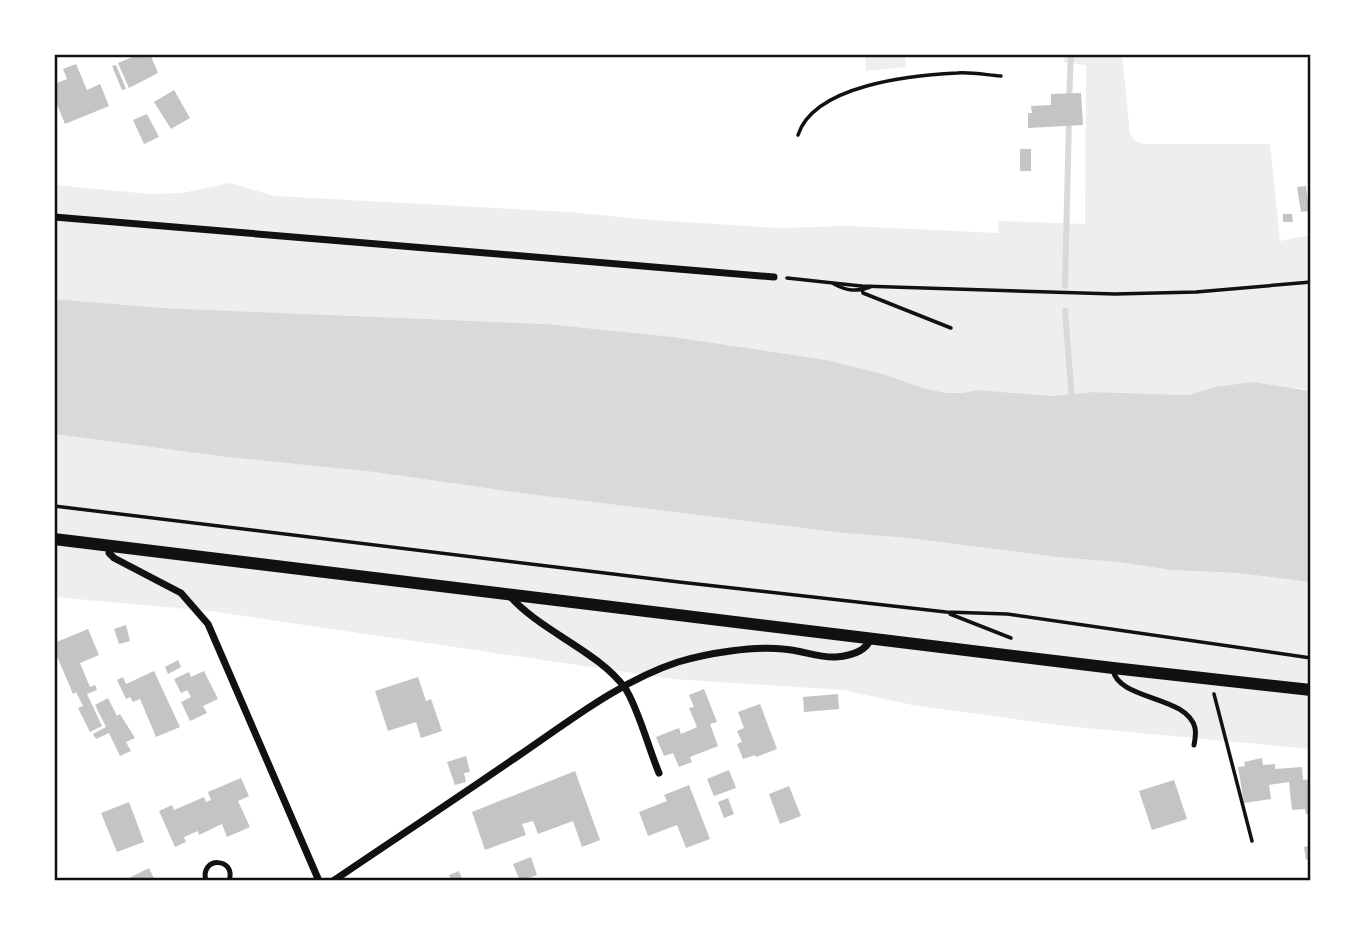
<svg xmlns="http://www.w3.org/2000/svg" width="1365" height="935" viewBox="0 0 1365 935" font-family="'Fira Sans Condensed',sans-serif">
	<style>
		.green { fill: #eee }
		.water { fill: #d9d9d9 }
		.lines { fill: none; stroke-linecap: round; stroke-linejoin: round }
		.stream { stroke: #d9d9d9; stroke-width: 6 }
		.building { fill: #c4c4c4 }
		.path { stroke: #111; stroke-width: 3.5 }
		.service { stroke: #111; stroke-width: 5 }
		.minor { stroke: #111; stroke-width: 7 }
		.tertiary { stroke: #111; stroke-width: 12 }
		.neatline { fill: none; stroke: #111; stroke-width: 2.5 }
	</style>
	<rect width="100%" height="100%" fill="#fff"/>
	<!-- green -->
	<g class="green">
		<path d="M865,54H905L906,67L866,71Z"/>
		<path d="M1063,54H1122L1130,134L1136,141L1143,144H1270L1280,241L1311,235V391L1300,388L1215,387L1188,395L1093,392L1052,396L977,390L963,393H947L926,389L883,374L826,360L674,337L547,324L163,308L54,299V185L150,194L182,193L230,183L274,196L570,212L651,220L779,228L847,226L998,233L999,221L1085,224L1086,65L1064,62Z"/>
		<path d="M54,434L218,456L374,472L528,494L843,533L908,538L1056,557L1118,562L1171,570L1236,573L1311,582V749L1065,726L912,705L843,690L672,679L210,611L54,597Z"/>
	</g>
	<!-- water -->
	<path class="water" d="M54,299L163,308L547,324L674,337L826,360L883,374L926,389L947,393H963L977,390L1052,396L1093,392L1188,395L1215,387L1253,382L1311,391V582L1236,573L1171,570L1118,562L1056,557L908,538L843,533L528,494L374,472L218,456L54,434Z"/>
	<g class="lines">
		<!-- stream -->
		<g class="stream">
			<path d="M1069,101L1071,54"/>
			<path d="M1065,286L1069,119"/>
			<path d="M1065,311L1072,400"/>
		</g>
	</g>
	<!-- building -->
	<g class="building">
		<path d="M140,54H150L158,73L129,88L118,63Z"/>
		<path d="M76,64L87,90L100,84L109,106L65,124L54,97V84L67,79L63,69Z"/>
		<path d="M116,65L126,89L122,90L112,66Z"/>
		<path d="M174,90L190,118L171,129L154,102Z"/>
		<path d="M1081,93L1083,125L1028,128V113H1032L1031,106L1051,105V94Z"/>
		<path d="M147,114L159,137L144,144L133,120Z"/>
		<rect x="1020" y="149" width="11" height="22"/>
		<path d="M1306,186L1309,211L1301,212L1297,187Z"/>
		<path d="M1283,214H1292L1293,222H1283Z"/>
		<path d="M126,625L130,641L119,644L114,629Z"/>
		<path d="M88,629L99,655L80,663L90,687L95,685L97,690L87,694L102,726L90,732L78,708L83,706L76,692L73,694L54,649V643Z"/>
		<path d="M178,660L181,667L168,674L165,667Z"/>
		<path d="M154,671L180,727L156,737L140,699L133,702L130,697L126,699L117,680L123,677L126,684Z"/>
		<path d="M204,671L218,699L203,706L207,713L190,721L181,702L191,697L187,690L181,693L174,679L189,672L191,677Z"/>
		<path d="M418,677L426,701L431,699L442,731L421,738L416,722L388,731L375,691Z"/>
		<path d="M704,689L717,722L710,724L718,746L690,757L692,762L679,767L673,753L664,756L656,737L679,728L681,734L697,727L689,708L694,707L689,695Z"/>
		<path d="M838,694L839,709L804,712L803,697Z"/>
		<path d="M108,698L117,716L120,714L135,738L126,742L131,751L120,756L109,733L96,739L93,734L106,727L95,705Z"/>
		<path d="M760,704L777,749L756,757L755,755L743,759L737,744L742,742L737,731L744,728L738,712Z"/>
		<path d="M466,756L470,772L464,773L466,782L455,785L447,762Z"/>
		<path d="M1262,758L1263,765L1275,764V769L1302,767L1303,780L1311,779V813L1306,814L1305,809L1292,810L1289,782L1269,785L1271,799L1244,803L1238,767L1245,766L1244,762Z"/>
		<path d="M729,770L736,788L714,796L707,779Z"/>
		<path d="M575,771L600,840L582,847L573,821L538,834L533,821L522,824L526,835L485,850L472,812Z"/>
		<path d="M241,778L249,796L238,801L250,827L227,837L222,824L199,835L198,831L184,837L186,842L175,847L159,811L172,805L174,810L204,797L206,802L211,800L208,792Z"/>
		<path d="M1174,780L1187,819L1152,830L1139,791Z"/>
		<path d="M689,785L710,839L686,848L677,825L648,836L639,812L667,801L664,795Z"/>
		<path d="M789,786L801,816L780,824L769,794Z"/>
		<path d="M728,798L734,814L724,818L718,802Z"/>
		<path d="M129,802L144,842L117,852L101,813Z"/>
		<path d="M1311,845V859L1306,860L1304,847Z"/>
		<path d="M531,857L537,875L520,881L513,864Z"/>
		<path d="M149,868L155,881H123Z"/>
		<path d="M459,871L463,881H451L449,875Z"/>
	</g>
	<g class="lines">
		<!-- path -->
		<g class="path">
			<path d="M798,135C814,85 912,75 957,73C972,72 987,75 1001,76"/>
			<path d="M787,278L861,286L1115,294L1196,292L1311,282"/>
			<path d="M834,284C847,291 856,292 870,287"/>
			<path d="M861,286L863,293L951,328"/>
			<path d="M54,506L679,582L946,612L1007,614L1311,658"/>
			<path d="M950,614L1011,638"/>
			<path d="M1214,694L1252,841"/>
		</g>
		<!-- service -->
		<g class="service">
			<path d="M1113,670C1119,701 1187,695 1195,728C1196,733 1195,740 1194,745"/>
			<path d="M206,881C199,856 237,857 229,881"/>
		</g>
		<!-- minor -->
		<g class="minor">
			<path d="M54,217L774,277"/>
			<path d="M110,546L109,553L114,558L181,593L208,624L319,881"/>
			<path d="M508,594C539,631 597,650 625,688C637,705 650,752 659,773"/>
			<path d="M333,881C395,839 457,798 518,756C568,722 620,681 678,662C708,653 753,646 783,649C801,650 819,658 836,657C849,656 866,652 871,638"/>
		</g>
		<!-- tertiary -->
		<path class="tertiary" d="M54,539L1113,668L1311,690"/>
	</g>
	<!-- border -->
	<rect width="1365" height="935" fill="none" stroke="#ffffff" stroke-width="112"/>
	<rect x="56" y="56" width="1253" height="823" class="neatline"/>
</svg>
